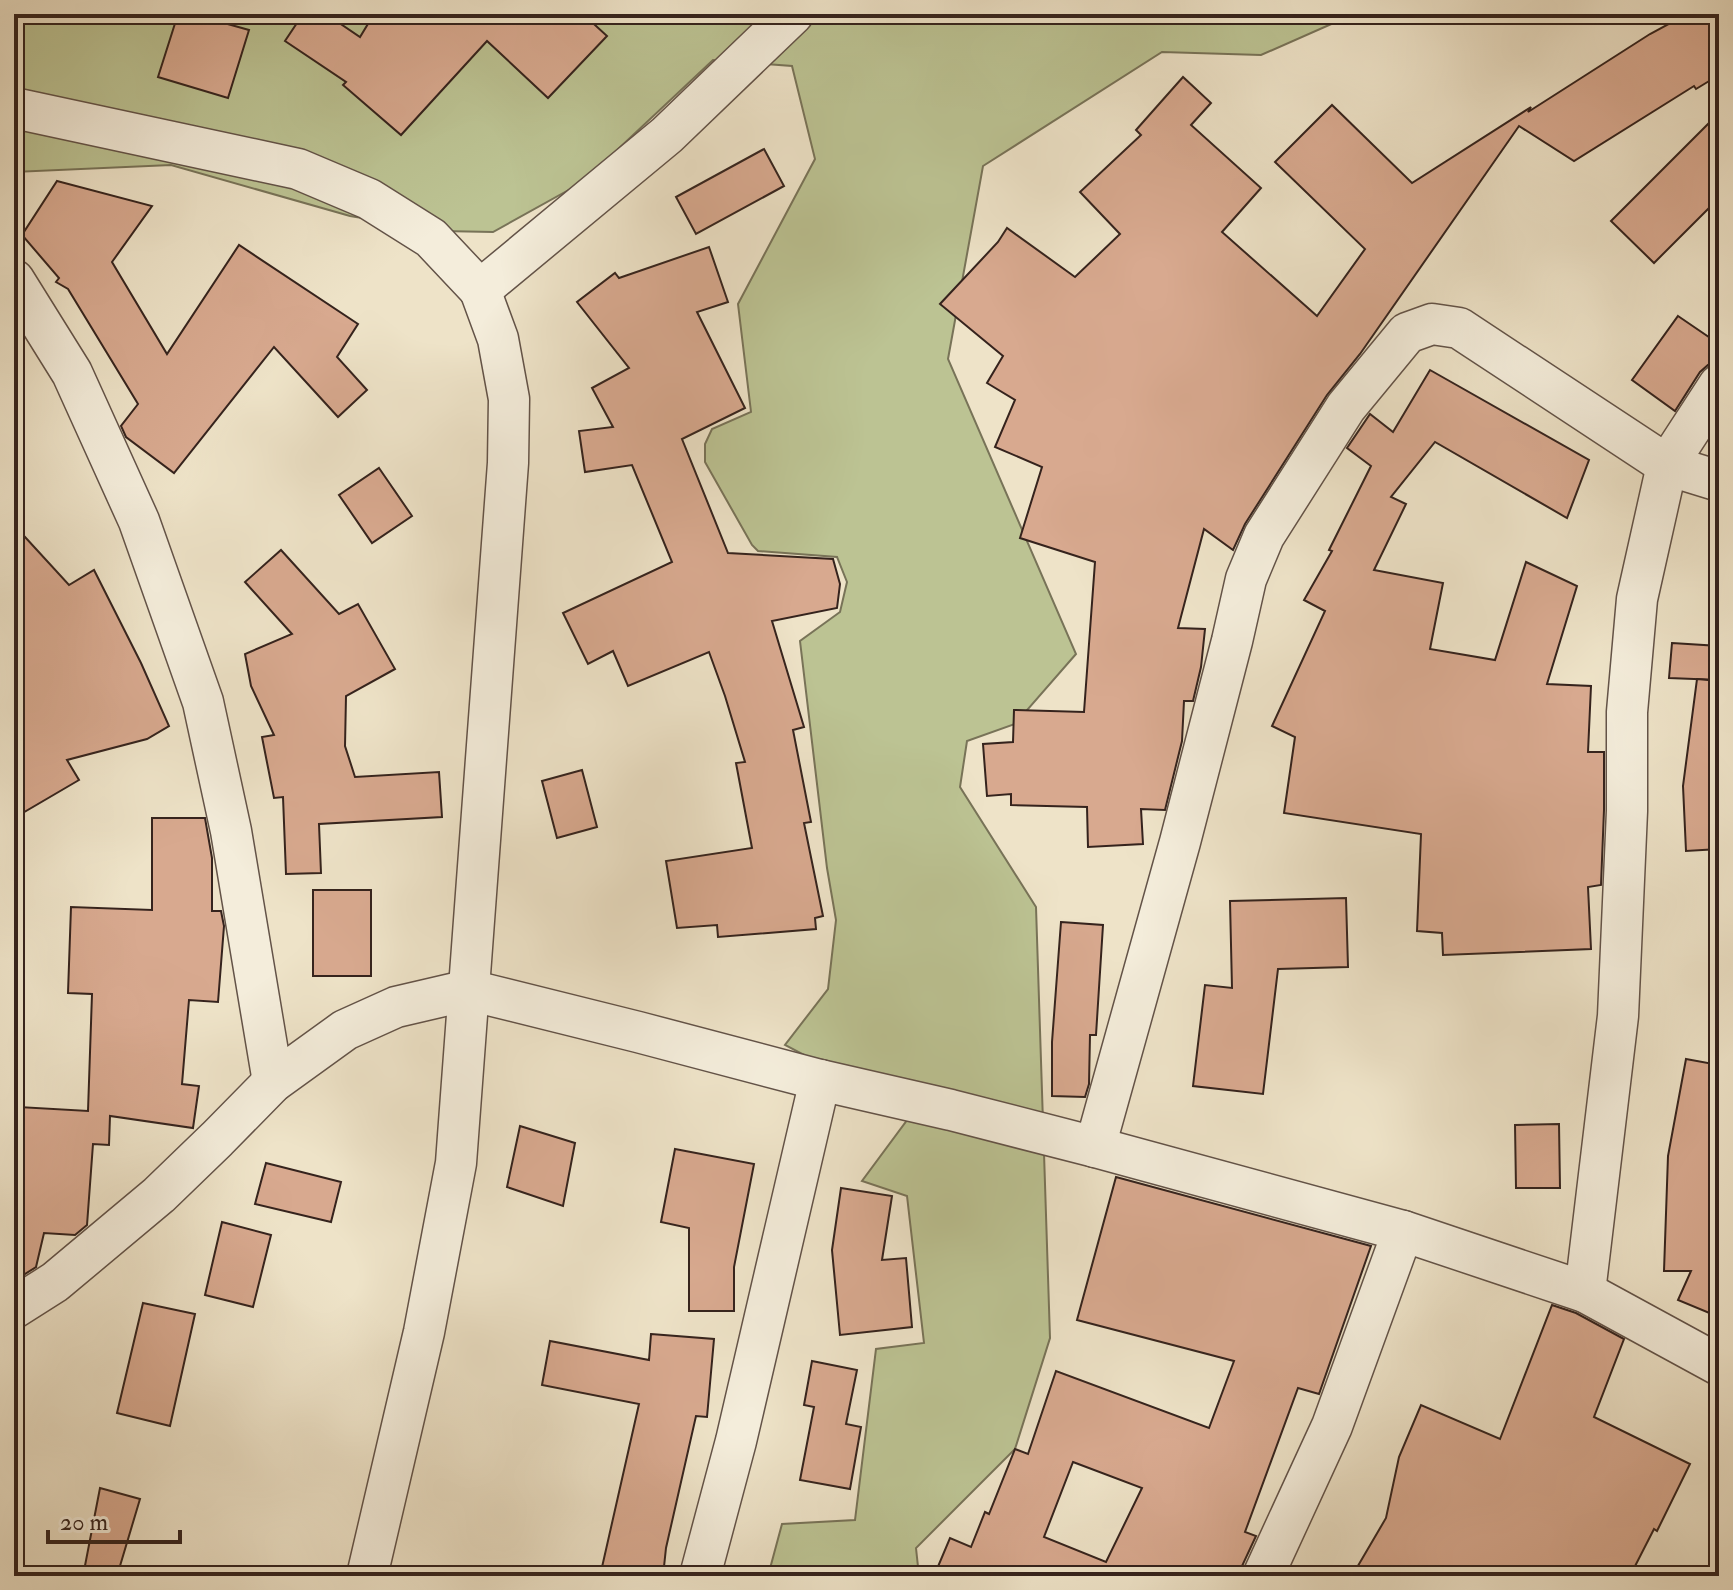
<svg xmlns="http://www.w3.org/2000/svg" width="1733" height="1590" viewBox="0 0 1733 1590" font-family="'IM FELL Double Pica',serif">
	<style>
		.green { fill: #bcc393; stroke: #787358; stroke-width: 2 }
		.building { fill: #d8a98f; stroke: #35231d; stroke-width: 2; fill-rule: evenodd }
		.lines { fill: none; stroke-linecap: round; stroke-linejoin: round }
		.minor-casing { stroke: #635348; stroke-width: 43 }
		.minor { stroke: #f4eddb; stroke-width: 40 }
	</style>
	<rect width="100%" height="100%" fill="#eee3c8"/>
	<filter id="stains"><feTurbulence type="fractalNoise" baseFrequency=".0025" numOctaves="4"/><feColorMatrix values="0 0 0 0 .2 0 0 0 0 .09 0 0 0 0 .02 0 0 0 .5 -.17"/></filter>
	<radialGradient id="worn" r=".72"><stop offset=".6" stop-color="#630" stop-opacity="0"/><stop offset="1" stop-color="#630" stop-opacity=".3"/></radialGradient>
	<!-- green -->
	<path class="green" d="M14,14H1354L1261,55L1162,52L983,166L948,359L1076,654L1015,724L967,741L960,787L1036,907L1050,1338L1015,1449L916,1548L919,1576H768L782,1524L855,1520L876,1349L924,1343L907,1196L862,1181L913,1112L785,1045L828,989L836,920L827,868L800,641L840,612L847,582L837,557L758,551L752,545L705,462V444L712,429L751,412L738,304L815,159L792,66L713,60L583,182L493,232L441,231L350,216L171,165L14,172Z"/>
	<!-- building -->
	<g class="building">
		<path d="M178,14H192L249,30L228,98L158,77Z"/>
		<path d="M303,14H326L360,37L374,14H583L607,36L548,98L487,41L401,135L343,85L346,82L285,41Z"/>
		<path d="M1687,14H1719V75L1696,89L1694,86L1574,161L1519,126L1360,354L1327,395L1245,524L1233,550L1204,529L1178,628L1205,629L1201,667L1193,701H1184L1182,741L1165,810L1141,809L1143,844L1088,847L1087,807L1011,805V794L987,796L983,744L1013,742L1014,710L1084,712L1095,562L1020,538L1042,467L995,447L1015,400L987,383L1003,356L940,304L998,242L1007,228L1075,277L1120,234L1080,192L1141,135L1136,130L1183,77L1211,103L1191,125L1261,188L1222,232L1317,316L1365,249L1275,162L1332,105L1412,183L1531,107L1528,112L1650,34Z"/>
		<path d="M1719,113V198L1654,263L1611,221Z"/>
		<path d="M764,149L784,186L696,234L676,197Z"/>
		<path d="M57,181L152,206L112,262L167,354L239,245L358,324L337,357L367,390L338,417L274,347L174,473L126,437L121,426L138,404L68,289L56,282L59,278L22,235Z"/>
		<path d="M709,247L728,302L697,312L745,408L682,439L728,553L833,559L840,584L837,608L772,621L804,727L793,730L811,822L804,823L823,916L815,918L816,929L718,937L717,925L677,928L666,861L752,848L736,763L745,762L725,696L709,652L628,686L613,651L588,664L563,613L672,562L632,465L585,472L579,431L613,427L592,388L629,368L577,302L615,273L619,278Z"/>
		<path d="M1678,316L1719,344V362L1708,365L1700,372L1675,411L1632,380Z"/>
		<path d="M1430,370L1589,460L1567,518L1435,442L1391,497L1406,504L1374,570L1443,583L1430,649L1495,660L1526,562L1577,586L1547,684L1591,686L1588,752H1604V810L1601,885L1588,887L1591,949L1443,955L1442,933L1417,931L1421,834L1284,813L1295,737L1272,726L1325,611L1304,600L1332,551L1329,550L1371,466L1347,448L1370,414L1393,432Z"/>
		<path d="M379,468L412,516L372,543L339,495Z"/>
		<path d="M14,525L69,585L94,570L141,663L169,726L147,739L67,760L79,780L14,818Z"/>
		<path d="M281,550L339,614L358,604L395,669L346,696L345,746L355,777L439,772L442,817L319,824L321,873L286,874L283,797L274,798L262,737L274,735L251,686L245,654L292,634L245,582Z"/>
		<path d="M1672,643L1719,646V680L1669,678Z"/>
		<path d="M1697,679L1719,681V849L1686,851L1683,786Z"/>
		<path d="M582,770L597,827L557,838L542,781Z"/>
		<path d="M152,818H205L212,858V911H221L224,926L218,1002L189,1000L182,1084L199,1086L193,1128L110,1116L109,1145L93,1144L87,1225L75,1235L44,1233L36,1267L14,1281V1151H16L19,1107L88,1111L92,994L68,993L71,907L152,910Z"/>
		<rect x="313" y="890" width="58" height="86"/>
		<path d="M1346,898L1348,967L1278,969L1263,1094L1193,1086L1205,985L1232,988L1230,901Z"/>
		<path d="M1061,922L1103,925L1096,1035H1090L1089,1084L1085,1097L1052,1096V1042Z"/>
		<path d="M1686,1059L1719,1065V1317L1678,1300L1691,1271H1664L1668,1156Z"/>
		<path d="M1559,1124L1560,1188H1516L1515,1125Z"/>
		<path d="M520,1126L575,1143L563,1206L507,1187Z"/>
		<path d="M675,1149L754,1164L734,1267V1311H689V1228L661,1222Z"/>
		<path d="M266,1163L341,1182L331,1222L255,1204Z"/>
		<path d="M1116,1177L1371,1246L1319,1394L1298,1388L1245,1532L1256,1536L1242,1566L1240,1576H934L950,1538L971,1547L985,1512L989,1514L1015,1449L1028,1454L1056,1371L1209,1428L1234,1361L1077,1320ZM1073,1462L1142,1488L1106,1562L1044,1537Z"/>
		<path d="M841,1188L892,1196L882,1260L906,1258L912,1327L840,1335L832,1250Z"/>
		<path d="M222,1222L271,1235L253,1307L205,1295Z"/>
		<path d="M143,1303L195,1314L170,1426L117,1413Z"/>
		<path d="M1552,1305L1576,1313L1624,1339L1594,1417L1690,1464L1657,1531L1654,1529L1630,1576H1352L1386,1518L1399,1457L1421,1405L1500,1439Z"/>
		<path d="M651,1334L714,1339L707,1417L696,1416L666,1548L663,1576H600L639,1404L542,1385L550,1341L649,1360Z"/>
		<path d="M812,1361L857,1370L846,1424L861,1427L850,1489L800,1480L814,1407L804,1405Z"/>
		<path d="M100,1488L140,1499L117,1576H83Z"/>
	</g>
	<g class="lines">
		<!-- minor casing -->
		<g class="minor-casing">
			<g id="minor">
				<path d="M14,108L298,169L369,199L431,238L480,290L667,135L793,14"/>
				<path d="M14,280L72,373L139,521L203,702L231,831L273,1082"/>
				<path d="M1095,1147L1180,842L1232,641L1246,579L1264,536L1346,407L1407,333L1432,324L1459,328L1667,465L1719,481"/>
				<path d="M1585,1292L1618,1016L1627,811V712L1637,599L1667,465L1719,385"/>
				<path d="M14,1308L55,1282L159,1195L217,1139L273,1082L345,1030L396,1007L469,990L638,1032L820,1080L951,1110L1095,1147L1403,1231L1585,1292L1719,1365"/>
				<path d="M367,1576L424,1332L456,1163L508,463L509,399L498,339L480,290"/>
				<path d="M700,1576L736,1441L820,1080"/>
				<path d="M1263,1576L1332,1426L1403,1231"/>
			</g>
		</g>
		<!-- minor -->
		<use href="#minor" class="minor"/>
	</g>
	<!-- margin -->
	<rect width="1733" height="1590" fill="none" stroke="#eee3c8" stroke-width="48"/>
	<rect x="16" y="16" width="1701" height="1558" fill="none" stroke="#35231d" stroke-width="4"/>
	<rect x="24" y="24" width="1685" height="1542" fill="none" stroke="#35231d" stroke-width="2"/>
	<!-- scale -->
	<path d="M48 1530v12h132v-12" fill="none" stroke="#35231d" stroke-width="4"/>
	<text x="60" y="1530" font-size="24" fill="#35231d" stroke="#f4eddb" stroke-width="6" paint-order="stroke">20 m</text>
	<rect width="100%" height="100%" filter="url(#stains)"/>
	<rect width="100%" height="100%" fill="url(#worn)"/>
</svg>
